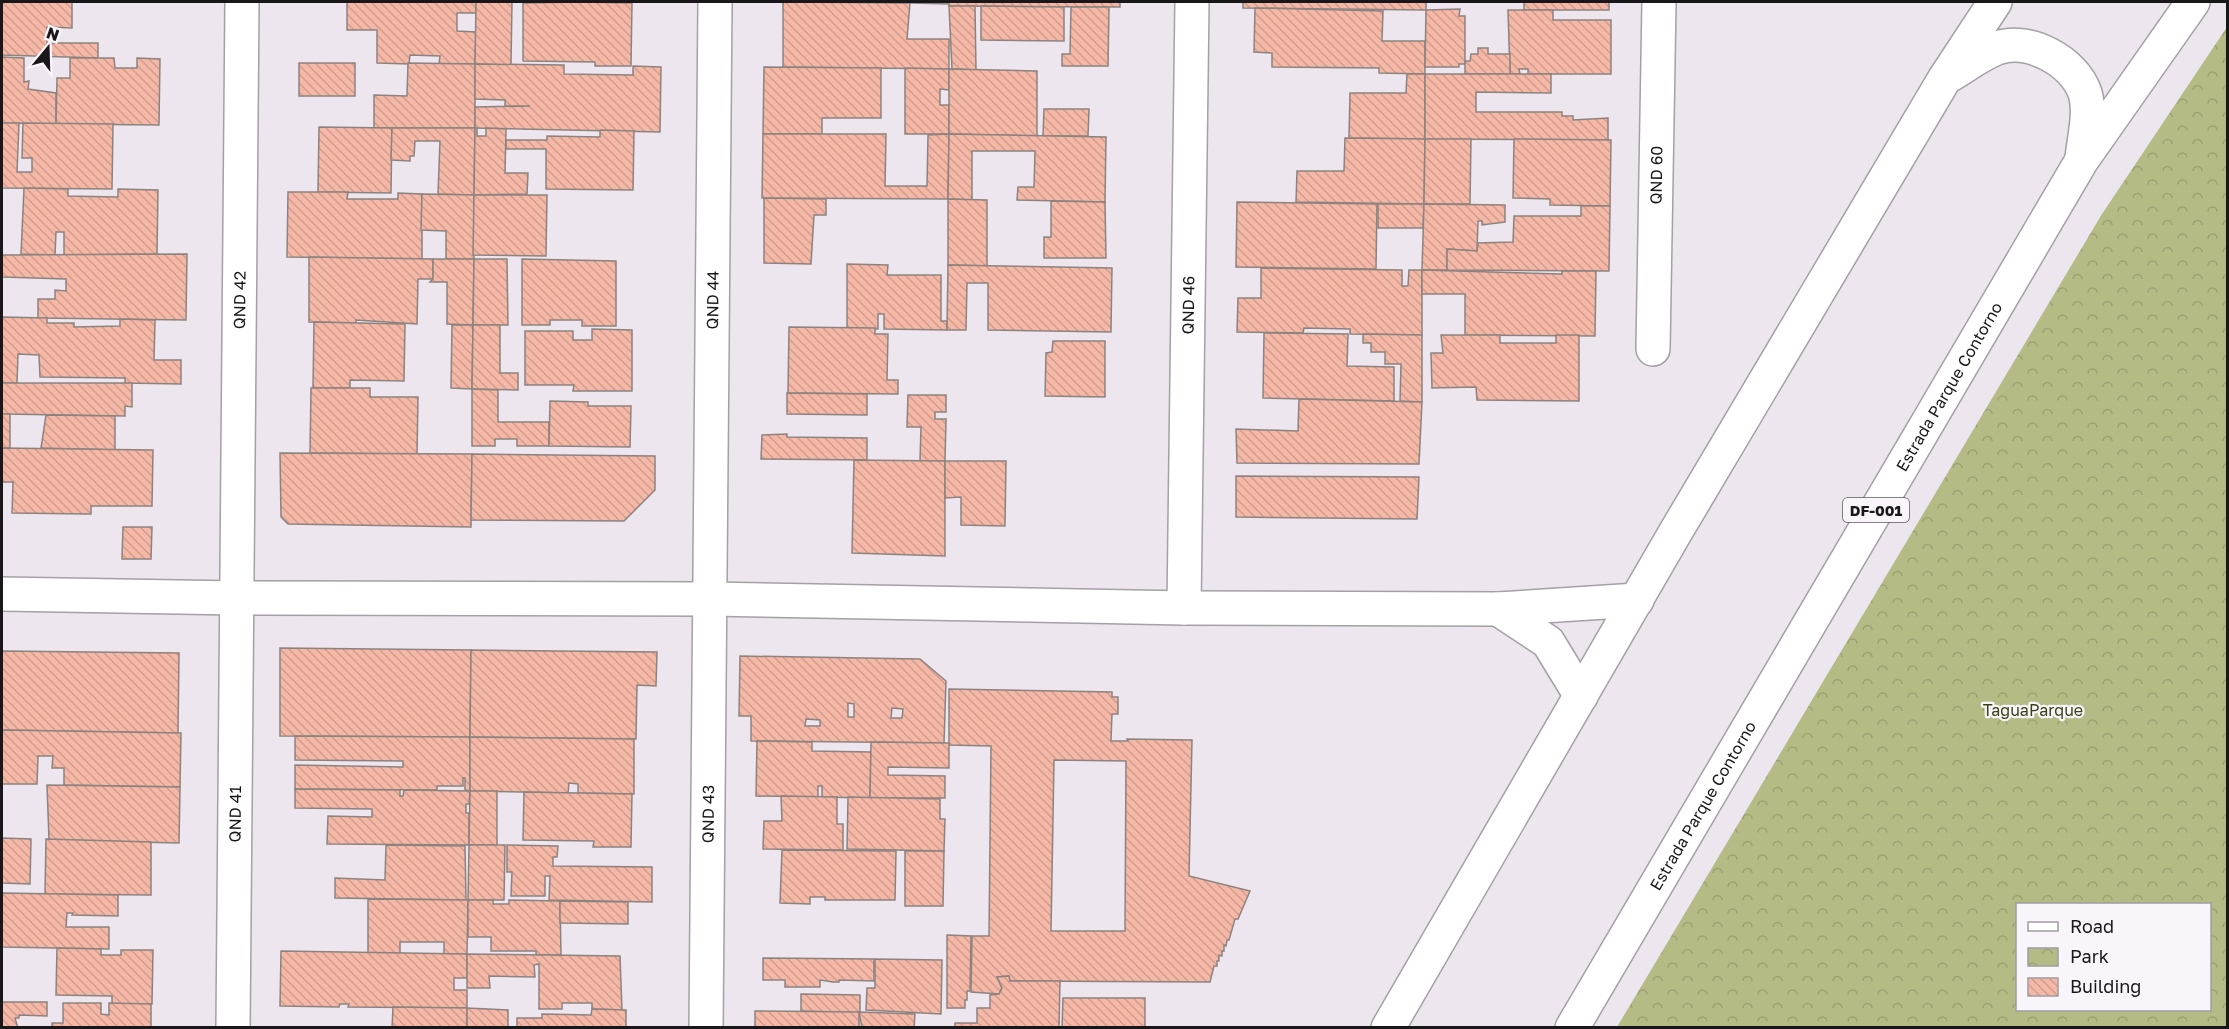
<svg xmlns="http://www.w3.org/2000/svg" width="2229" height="1029" viewBox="0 0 2229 1029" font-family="'Golos Text',sans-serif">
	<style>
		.park { fill: url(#park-crowns); fill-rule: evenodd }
		.building { fill: url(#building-back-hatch); stroke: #8c8380; stroke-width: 1.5; fill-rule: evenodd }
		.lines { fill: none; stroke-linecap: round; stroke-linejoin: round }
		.street-casing { stroke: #a59fa6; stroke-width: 36 }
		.highway-casing { stroke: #a59fa6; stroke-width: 36 }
		.street { stroke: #fff; stroke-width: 33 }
		.highway { stroke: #fff; stroke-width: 33 }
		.labels { text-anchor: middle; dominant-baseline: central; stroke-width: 4.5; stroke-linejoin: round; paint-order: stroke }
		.shield { fill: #faf4fb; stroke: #5c595e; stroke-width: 1.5 }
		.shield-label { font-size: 15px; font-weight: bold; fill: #19171a }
		.street-label { font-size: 16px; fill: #19171a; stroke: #faf4fb }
		.park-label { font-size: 16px; fill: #3d4014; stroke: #faf4fb }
	</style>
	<defs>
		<pattern id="park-crowns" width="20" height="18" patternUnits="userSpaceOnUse" patternTransform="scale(1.5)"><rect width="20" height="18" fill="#b6bb85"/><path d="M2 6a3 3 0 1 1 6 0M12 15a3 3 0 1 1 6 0" fill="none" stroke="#9ca072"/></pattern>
		<pattern id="building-back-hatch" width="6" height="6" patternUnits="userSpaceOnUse" patternTransform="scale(1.5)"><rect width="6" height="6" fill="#f5b7a6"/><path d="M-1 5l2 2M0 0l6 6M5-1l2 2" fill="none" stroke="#d19d8e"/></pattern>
	</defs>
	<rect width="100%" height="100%" fill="#ede6ee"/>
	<!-- park -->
	<path class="park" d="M2227,27V1027H1617L2102,214ZM2018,904H2210V1010H2018Z"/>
	<!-- building -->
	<g class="building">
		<path d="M2,2H72V28L47,27V43H98V58L2,55Z"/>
		<path d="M347,2H476V13H457V31L476,32L475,64H439L440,56L410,55L409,64L377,63V30H347Z"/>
		<path d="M476,2H512L511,65L475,64Z"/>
		<path d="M580,2L632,3L631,66H595V62L523,61V3Z"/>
		<path d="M783,2L910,3L907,39H949V69L783,67Z"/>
		<path d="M871,2H949V4Z"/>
		<path d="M949,2H1120V7H1109L949,6Z"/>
		<path d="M1243,2H1426V10L1243,8Z"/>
		<rect x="1524" y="2" width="85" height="8"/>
		<path d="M949,6H975L976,70L952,69Z"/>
		<path d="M981,6L1064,7V41L981,40Z"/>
		<path d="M1071,7H1109L1108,66H1062V54H1070Z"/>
		<path d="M1255,8L1383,11L1382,41H1425V74L1379,73V68L1272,67V53L1254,52Z"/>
		<path d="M1460,9L1459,16H1465V64H1459V67H1425L1426,10Z"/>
		<path d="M1508,10H1553V20H1611V74H1528V69H1519L1520,74H1510Z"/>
		<path d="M1478,48H1488V54H1510V74H1465V61H1470L1471,54H1478Z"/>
		<path d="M2,57L24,58V82L29,81L28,89L56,93V124L2,123Z"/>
		<path d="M70,58H114L115,68H137V58L160,59L159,125L56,124L57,78H70Z"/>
		<rect x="299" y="63" width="56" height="33"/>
		<path d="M408,63L475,64V128H374V95L407,96Z"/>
		<path d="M475,64L564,65V74L633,75V66L661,67L660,132L475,128V107L530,106H505V100L475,99Z"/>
		<path d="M764,67L881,68V118H822V134H763Z"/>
		<path d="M905,68L949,69V90L940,89V105H949V134H905Z"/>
		<path d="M949,69L1037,71V136L949,134Z"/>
		<path d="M1407,74H1425V139L1349,138L1350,93H1406Z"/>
		<path d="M1425,74H1551V93L1476,92V112H1562V116H1573V120L1608,118V140L1425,139Z"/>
		<path d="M1044,109H1089L1088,136H1043Z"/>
		<path d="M2,123H19L17,172H32V158H22L23,123L113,124L112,189L2,188Z"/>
		<path d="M319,127L392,128L391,193L318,192Z"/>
		<path d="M392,128H475L474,195L438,194L440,141H415L414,156H410V161L391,160Z"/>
		<path d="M475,128H477V136H486V128L506,129L505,173H528L527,194L474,195Z"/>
		<path d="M600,130L634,131L633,190L546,189V149H506V140H547V136L600,137Z"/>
		<path d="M763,134H886L885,186H927L928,135L949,134L948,199L762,198Z"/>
		<path d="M949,134L1106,137L1105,202L1017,200L1018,187H1034L1035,151H972V200L948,199Z"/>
		<path d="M1345,138L1425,139L1424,204L1296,202L1297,171H1344Z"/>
		<path d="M1425,139H1471L1470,204H1424Z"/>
		<path d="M1514,139L1611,140L1610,206L1550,205V199L1513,198Z"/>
		<path d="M24,188L68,189V196L118,197V189L158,190L157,254L64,255V232H56L55,255L21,254Z"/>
		<path d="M288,192H348L347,199H398V193L422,194V259L287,257Z"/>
		<path d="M422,194L474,195V259H446V231L421,230Z"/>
		<path d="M474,195H547L546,256L473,255Z"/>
		<path d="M764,198L826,199V215H814L811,264L764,263Z"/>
		<path d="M948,199L987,200V266L948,265Z"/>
		<path d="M1051,201L1105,202L1106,258H1044V237H1051Z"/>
		<path d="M1237,202L1377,204L1376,269L1236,267Z"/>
		<path d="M1378,204H1424L1423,228H1378Z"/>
		<path d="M1424,204L1505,205V222L1482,225V221H1478L1477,251L1447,249V270H1422Z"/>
		<path d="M1581,206H1610L1609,271L1447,270V249L1477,251L1478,243L1513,242L1514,216H1581Z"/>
		<path d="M187,254L186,320L38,318V299H55V290L66,291V279L2,277V255Z"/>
		<path d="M309,257L433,259V279H418L417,324L356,320V323L309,322Z"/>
		<path d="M433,259H474L473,325L447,324V282H430L433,279Z"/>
		<path d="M474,259H507L508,325H473Z"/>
		<path d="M522,259L616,261V326H582V320H550V325H522Z"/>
		<path d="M847,264L888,265L887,275H941V321H947V330L884,329V314H878V329L847,328Z"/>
		<path d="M948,265L1112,268L1111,332L988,330V283H967L966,330H947Z"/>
		<path d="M1261,268L1402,270V286H1408L1409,270H1422V335L1350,334V329L1304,328L1303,333L1237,332L1238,298H1261Z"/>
		<path d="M1422,270L1562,274V271H1596L1595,336L1465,335V294H1422Z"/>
		<path d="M2,317L47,318V323H74V327L120,326V319L155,320L154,360H181V384L125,383V378L40,377L39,355L18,354L17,383H2Z"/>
		<path d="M314,322L405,324L404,381L350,380V388H313Z"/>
		<path d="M452,325H473L472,389L451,388Z"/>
		<path d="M473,325H500V373H518V390L472,389Z"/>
		<path d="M789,327L875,328V334H888L887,380H898V394L788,393Z"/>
		<path d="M592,329L632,330V391H573L574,385H525V331H573V340H592Z"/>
		<path d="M1264,333L1348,334L1347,366L1394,367V401L1263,398Z"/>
		<path d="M1363,334L1422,335V402L1400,401L1401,364H1385V352H1371V343H1363Z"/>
		<path d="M1441,335H1500V343H1556V335H1579V401L1477,400L1476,387L1432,388L1431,353H1443Z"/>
		<path d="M1053,341H1105V397L1045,396L1046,353L1052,352Z"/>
		<path d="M2,383H132V407L125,406V416L2,414Z"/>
		<path d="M311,388H370V397H418L417,454L310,453Z"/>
		<path d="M472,389L498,390V422H549V446H517V439H495V446H472Z"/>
		<path d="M787,393L867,394V415L787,414Z"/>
		<path d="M908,395H946V412H935V419H946L945,461H920L921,427H907Z"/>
		<path d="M1299,399L1422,402L1419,464L1237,463L1236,429L1298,431Z"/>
		<path d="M550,401L588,402V406H631L630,447L549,446Z"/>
		<rect x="2" y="414" width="8" height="34"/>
		<path d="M46,415L115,416V450L41,448Z"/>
		<path d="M787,434V437L867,438V460L761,459L762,435Z"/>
		<path d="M2,448L153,450L152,506H91V514H88L12,513L13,482H2Z"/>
		<path d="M280,453L472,454L471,527L288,524L281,517Z"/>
		<path d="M472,454L655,456V490L624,521L471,520Z"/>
		<path d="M854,460L945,461V556L852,553Z"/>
		<path d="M945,461H1006L1005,526L961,525V497L945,498Z"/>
		<path d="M1236,476L1419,477L1417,519L1236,517Z"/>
		<path d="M123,527H152L151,559H122Z"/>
		<path d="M280,648L471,650L470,737L280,736Z"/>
		<path d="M471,650L657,652L656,686L637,685L636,739L470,737Z"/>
		<path d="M2,651L179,653L178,733L2,730Z"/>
		<path d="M740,656L920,659L946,681L944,743L751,741V716H739ZM848,703L854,704V717H848ZM892,708L903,709L902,718H891ZM806,719L820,720V726H805Z"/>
		<path d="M949,689L1112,692V697H1118V714H1112L1111,741H1128L1127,739L1192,740L1189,876L1250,891L1238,919H1235L1229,940H1227L1226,946L1224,945V951H1222V956L1219,955V961H1217V966H1214L1210,982L1010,981L1009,976L997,977L1002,988L999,994L971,992L972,936H989L991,746L949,745ZM1054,760L1126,761L1125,931H1051Z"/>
		<path d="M2,730L181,733L180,787L64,785V768H52L53,756H38L37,784H2Z"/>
		<path d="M295,736L470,737V791L465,790V778H463V786H437V790L295,789V765L403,767V761L295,760Z"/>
		<path d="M470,737L634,739V794L578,793V784L569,783L568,793L470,791Z"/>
		<path d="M757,741L812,742V751L871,752L870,798L822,797V786H818V797L756,796Z"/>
		<path d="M871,742L949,743V768L888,767V775L945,776V798H870Z"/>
		<path d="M47,785L180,787L179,843L49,840Z"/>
		<path d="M295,789L400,790V796H403L404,790L470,791L469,804H466V813H469V845L327,844L328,816L372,817V809L295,808Z"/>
		<path d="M470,791H497V845H469Z"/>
		<path d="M524,792L632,794L631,847H593L594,841L523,840Z"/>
		<path d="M781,796L837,797V824H843V850L763,849L764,821H782Z"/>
		<path d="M848,797L940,799V819H945L944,851L847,849Z"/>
		<path d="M2,838L31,839L30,884L2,883Z"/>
		<path d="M46,839L151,842V895L45,894Z"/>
		<path d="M386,845L465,846L466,900L335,898V878L385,880Z"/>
		<path d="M469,845H505L504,900H468Z"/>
		<path d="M507,845L558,846L557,857H553V866L652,867V902L549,900L550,876H545V896H511L512,872H507Z"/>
		<path d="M782,850L896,851L895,900H825V897H810V904L780,903Z"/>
		<path d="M905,851H944L943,906H905Z"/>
		<path d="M2,893L118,895V916L72,915L73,913H67L66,927H109V949L2,947Z"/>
		<path d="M368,899L468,900L467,954H444V942H400V953H368Z"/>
		<path d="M468,900H493V904H509V900L560,901L561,955H536V951H491V937H468Z"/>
		<path d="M560,901L628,902V924L560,923Z"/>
		<path d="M947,935L971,936L970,991H967V1000H965V1008H947Z"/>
		<path d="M57,948L101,949V955H121V950H153L152,1004H112V996L56,995Z"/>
		<path d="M281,951L467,954V978H454V990H467V1008L348,1007L349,1004H340L339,1007L280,1006Z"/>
		<path d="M467,954L620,956L622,1010L592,1009V1003H562V1009H539V964L534,965L535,977L489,976L490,988H467Z"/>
		<path d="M763,958L874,959V981L839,980V982H833L820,980V987H785V980H763Z"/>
		<path d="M875,959L942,960L941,1014L866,1010L867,988H875Z"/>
		<path d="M1009,976L1010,981H1060L1059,1028H955V1023H977V1008H990V995L999,994L1002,988L997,977Z"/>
		<path d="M801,994L860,995V1013L801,1011Z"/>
		<path d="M1063,998H1145V1028H1062Z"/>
		<path d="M2,1002H47V1016L19,1015V1018H15L18,1028H2Z"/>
		<path d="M63,1003H101V1014L109,1015V1003L151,1004V1028H52V1023H63Z"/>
		<path d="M393,1007L467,1008V1028H392Z"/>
		<path d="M467,1008L508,1010V1028H467Z"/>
		<path d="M592,1009L626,1010V1028H517V1018H542V1014L591,1015Z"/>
		<path d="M755,1011L859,1012V1028H755Z"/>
		<path d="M859,1012L915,1014L914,1028H862Z"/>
	</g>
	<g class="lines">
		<!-- street casing -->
		<g class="street-casing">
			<g id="street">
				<path id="s1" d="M1653,349L1659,2"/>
				<path d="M2,594L237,598L710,599L1184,608L1498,609L1637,600"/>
				<path id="s2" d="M1184,608L1192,2"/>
				<path d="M1498,609L1548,642L1581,696"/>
				<path id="s3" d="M233,1028L242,2"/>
				<path id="s4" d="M706,1028L715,2"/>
			</g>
		</g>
		<!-- highway casing -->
		<g class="highway-casing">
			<g id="highway">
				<path d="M1952,74C1967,65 1981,54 1997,48C2029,37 2074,61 2085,93C2091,112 2084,138 2082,158"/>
				<path d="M1388,1028L1675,533L1945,78L1995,2"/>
				<path id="s5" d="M1572,1028L2082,160L2193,2"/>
			</g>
		</g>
		<!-- street -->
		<use href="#street" class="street"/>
		<!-- highway -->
		<use href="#highway" class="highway"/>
	</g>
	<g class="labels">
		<!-- shield labels -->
		<rect class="shield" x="1843" y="498" width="66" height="24" rx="4.5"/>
		<g class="shield-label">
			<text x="1876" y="510">DF-001</text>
		</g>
		<!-- street labels -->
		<g class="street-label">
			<text stroke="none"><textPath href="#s1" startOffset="174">QND 60</textPath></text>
			<text stroke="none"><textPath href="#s3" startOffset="728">QND 42</textPath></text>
			<text stroke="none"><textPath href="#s4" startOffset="728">QND 44</textPath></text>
			<text stroke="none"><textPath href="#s2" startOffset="303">QND 46</textPath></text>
			<text stroke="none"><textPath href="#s5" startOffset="744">Estrada Parque Contorno</textPath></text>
			<text stroke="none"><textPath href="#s5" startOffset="258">Estrada Parque Contorno</textPath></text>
			<text stroke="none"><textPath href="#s3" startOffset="214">QND 41</textPath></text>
			<text stroke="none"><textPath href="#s4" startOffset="214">QND 43</textPath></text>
		</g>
		<!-- park labels -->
		<g class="park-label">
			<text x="2033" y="710">TaguaParque</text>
		</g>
	</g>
	<!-- border -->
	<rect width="2229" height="1029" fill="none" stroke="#19171a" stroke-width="6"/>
	<!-- legend -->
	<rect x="2016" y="903" width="195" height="108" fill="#faf4fb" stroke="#a09ca1" stroke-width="1.5"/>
	<rect x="2028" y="922" width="30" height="9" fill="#ffffff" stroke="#a09ca1" stroke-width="1.5"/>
	<text x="2070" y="933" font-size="18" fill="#19171a">Road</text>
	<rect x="2028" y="948" width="30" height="18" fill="url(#park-crowns)" stroke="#a09ca1" stroke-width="1.5"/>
	<text x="2070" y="963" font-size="18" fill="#19171a">Park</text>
	<rect x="2028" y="978" width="30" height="18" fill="url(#building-back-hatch)" stroke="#a09ca1" stroke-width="1.5"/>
	<text x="2070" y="993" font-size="18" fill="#19171a">Building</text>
	<!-- north arrow -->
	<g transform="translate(48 48) rotate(19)" stroke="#faf4fb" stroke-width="4.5" paint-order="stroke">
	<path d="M0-4.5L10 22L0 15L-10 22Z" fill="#19171a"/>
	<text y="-9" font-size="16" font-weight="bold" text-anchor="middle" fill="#19171a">N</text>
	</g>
</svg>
